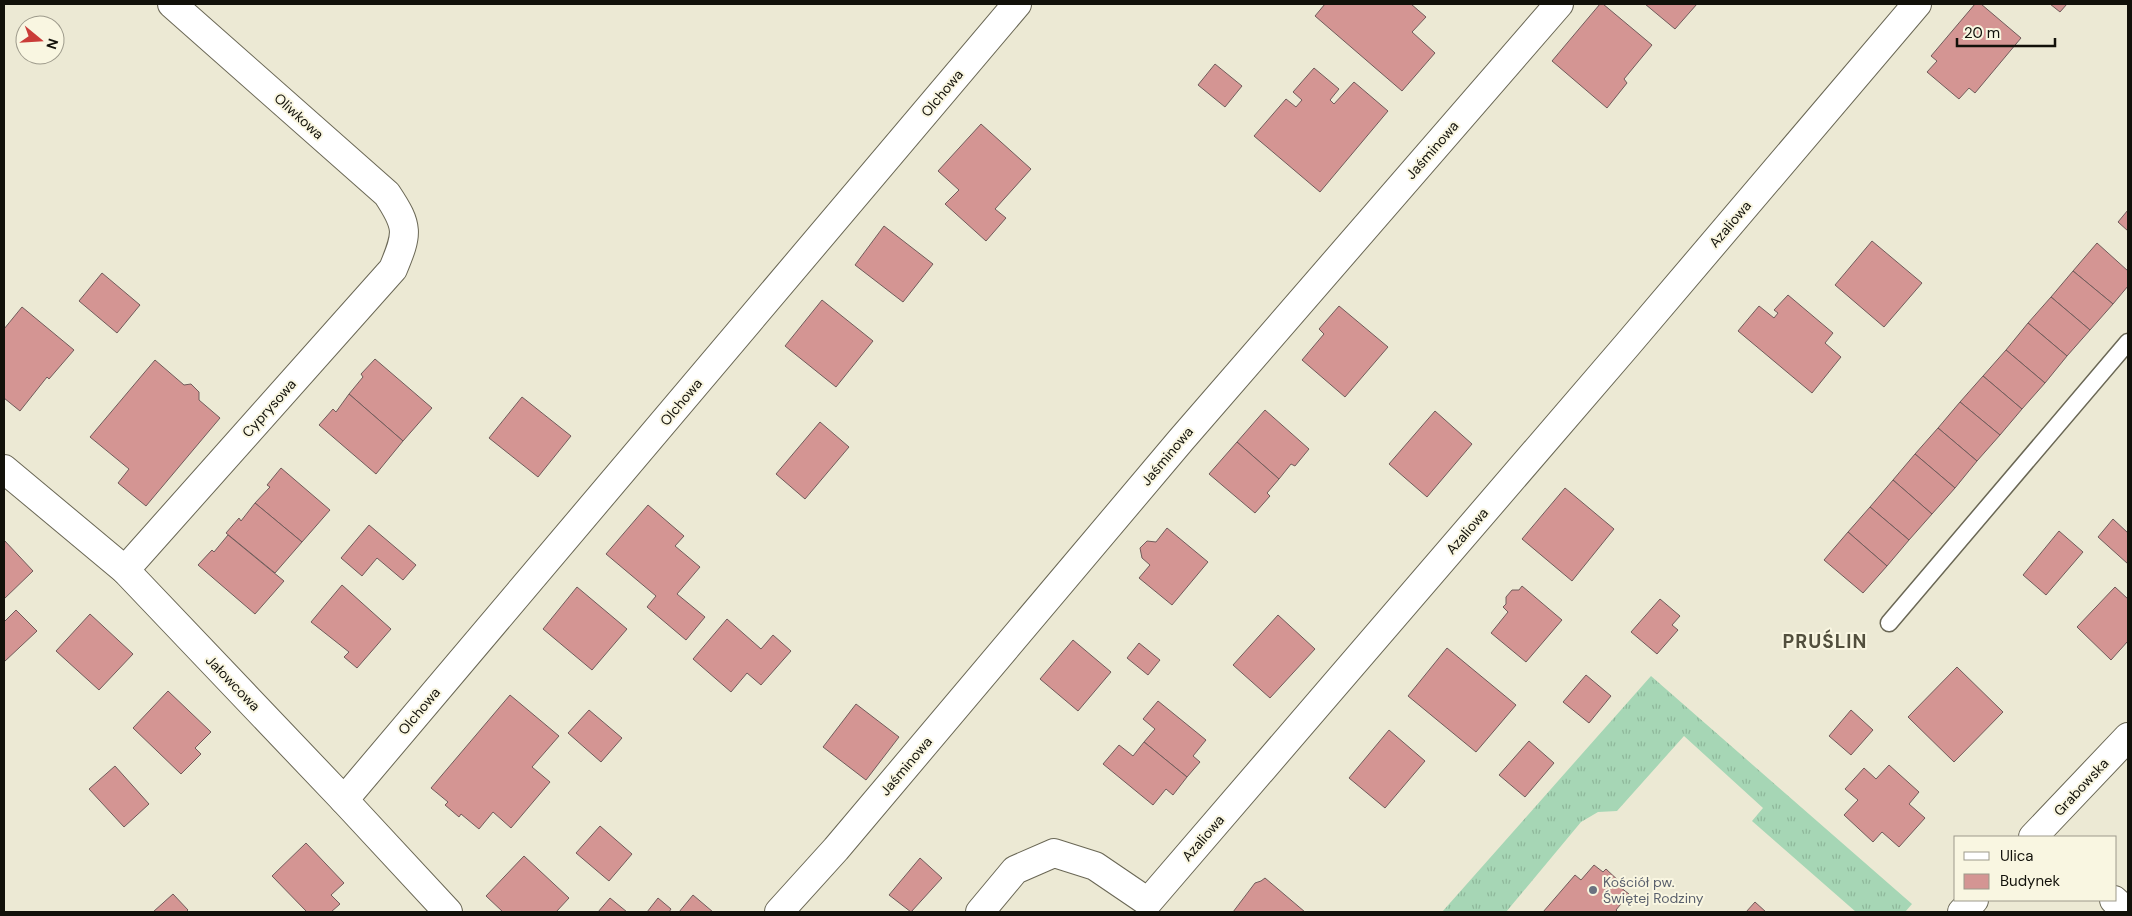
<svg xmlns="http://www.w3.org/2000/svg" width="2132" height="916" viewBox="0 0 2132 916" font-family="'DM Sans',sans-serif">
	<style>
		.grass { fill: url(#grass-tufts) }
		.building { fill: #d49593; stroke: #715c5b }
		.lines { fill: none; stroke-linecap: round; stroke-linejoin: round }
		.lane-casing { stroke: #6a6755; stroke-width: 19 }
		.street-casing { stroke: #6a6755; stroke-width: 30 }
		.secondary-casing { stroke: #6a6755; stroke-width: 30 }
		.lane { stroke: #fff; stroke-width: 16 }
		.street { stroke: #fff; stroke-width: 28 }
		.secondary { stroke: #fff; stroke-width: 28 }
		.worship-dot { fill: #6b7280; stroke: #f9f6e1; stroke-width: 2 }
		.labels { text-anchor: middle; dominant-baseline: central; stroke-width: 4; stroke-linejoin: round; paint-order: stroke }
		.street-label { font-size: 14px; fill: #12110a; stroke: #f9f6e1 }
		.worship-label { font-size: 14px; fill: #5b616d; stroke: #f9f6e1; text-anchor: start }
		.district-label { font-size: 19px; font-weight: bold; letter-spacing: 1px; fill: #524f3d; stroke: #f9f6e1 }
	</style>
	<defs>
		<pattern id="grass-tufts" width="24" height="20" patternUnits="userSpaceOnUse" patternTransform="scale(1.25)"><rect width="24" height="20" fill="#a6d6b5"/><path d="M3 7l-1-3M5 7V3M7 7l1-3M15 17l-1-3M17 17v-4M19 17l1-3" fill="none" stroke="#8eb79a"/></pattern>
	</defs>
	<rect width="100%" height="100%" fill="#ece9d4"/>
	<!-- grass -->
	<path class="grass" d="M1651,676L1912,904L1905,912H1856L1752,821L1763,808L1684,736L1617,811L1598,812L1581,822L1506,912H1442Z"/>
	<!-- building -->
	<g class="building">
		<path d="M1325,4H1411L1426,17L1412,32L1435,53L1402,91L1315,16Z"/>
		<path d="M1600,4H1603L1652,45L1624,79L1627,83L1607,108L1552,61Z"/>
		<path d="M1645,4H1697L1675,29Z"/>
		<path d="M1975,4H1981L2021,38L1975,93L1969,88L1959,99L1927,72L1937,61L1931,56Z"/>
		<path d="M2050,4H2067L2060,12Z"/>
		<path d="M1215,64L1242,86L1225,107L1198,85Z"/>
		<path d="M1314,68L1339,89L1330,100L1334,104L1354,82L1388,111L1320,192L1254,136L1286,99L1296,107L1302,100L1293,92Z"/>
		<path d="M981,124L1031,169L995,209L1006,218L986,241L945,204L959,190L938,171Z"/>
		<path d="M2128,210V231L2118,222Z"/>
		<path d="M884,226L933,264L903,302L855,265Z"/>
		<path d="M1872,241L1922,283L1884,327L1835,285Z"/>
		<path d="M2097,243L2128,271V286L2113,304L2073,271Z"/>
		<path d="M2073,271L2113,304L2090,330L2051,297Z"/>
		<path d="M102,273L140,305L117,333L79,301Z"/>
		<path d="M1788,295L1833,333L1825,343L1841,357L1812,393L1738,331L1759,306L1774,318L1778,313L1774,310Z"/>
		<path d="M2051,297L2090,330L2067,356L2028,323Z"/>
		<path d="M822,300L873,341L836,387L785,346Z"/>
		<path d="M1339,306L1388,347L1345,397L1302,360L1324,334L1319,329Z"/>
		<path d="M22,307L74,350L49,379L47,377L20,411L4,398V329Z"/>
		<path d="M2028,323L2067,356L2045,383L2006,350Z"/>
		<path d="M2006,350L2045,383L2022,409L1983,376Z"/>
		<path d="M375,359L432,408L403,441L349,394L363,377L361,374Z"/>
		<path d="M155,360L184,385L191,384L199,392V400L220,418L146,506L118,483L129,469L90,437Z"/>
		<path d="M1983,376L2022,409L2000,435L1960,402Z"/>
		<path d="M349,394L403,441L376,474L319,425L333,409L336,412Z"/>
		<path d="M522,397L571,436L538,477L489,438Z"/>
		<path d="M1960,402L2000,435L1977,461L1938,428Z"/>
		<path d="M1265,410L1309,449L1295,466L1291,464L1279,479L1237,442Z"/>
		<path d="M1435,411L1472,444L1427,497L1389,464Z"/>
		<path d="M820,422L849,447L805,499L776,474Z"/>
		<path d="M1938,428L1977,461L1955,488L1915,454Z"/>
		<path d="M1237,442L1279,479L1267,493L1270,496L1255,513L1209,474Z"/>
		<path d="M1915,454L1955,488L1932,514L1893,480Z"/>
		<path d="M281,468L330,510L302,542L255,503L270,487L267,485Z"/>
		<path d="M1893,480L1932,514L1909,540L1870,507Z"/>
		<path d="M1565,488L1614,529L1572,581L1522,539Z"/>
		<path d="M255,503L302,542L275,573L226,533L239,518L241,521Z"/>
		<path d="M648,505L684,536L675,546L700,567L677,594L705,617L686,640L647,607L656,596L606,554Z"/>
		<path d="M1870,507L1909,540L1887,566L1848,532Z"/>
		<path d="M2113,519L2128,533V564L2098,537Z"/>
		<path d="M369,525L416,565L403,580L377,558L362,576L341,558Z"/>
		<path d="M1167,528L1208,562L1172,605L1139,578L1150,565L1142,558L1140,548L1147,541L1156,542Z"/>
		<path d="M2059,531L2083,552L2046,595L2023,575Z"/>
		<path d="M1848,532L1887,566L1863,593L1824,560Z"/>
		<path d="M228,535L284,581L255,614L198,565L212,550L214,552Z"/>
		<path d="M4,540L33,571L4,599Z"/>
		<path d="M342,585L391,629L357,668L344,657L349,652L311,622Z"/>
		<path d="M1522,586L1562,620L1526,662L1491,633L1508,612L1503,607L1506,604V597L1512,590H1519Z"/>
		<path d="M577,587L627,629L592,670L543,629Z"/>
		<path d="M2115,587L2128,599V641L2111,660L2077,627Z"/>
		<path d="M1660,599L1680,616L1672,625L1678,630L1657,654L1631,632Z"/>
		<path d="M16,610L37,631L4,662V622Z"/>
		<path d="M90,614L133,654L99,690L56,651Z"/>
		<path d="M1278,615L1315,649L1270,698L1233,665Z"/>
		<path d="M727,619L761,649L773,635L791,651L761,685L747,673L731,692L693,659Z"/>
		<path d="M1073,640L1111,672L1078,711L1040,679Z"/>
		<path d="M1139,643L1160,660L1148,675L1127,658Z"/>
		<path d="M1447,648L1516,705L1476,752L1408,696Z"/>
		<path d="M1957,667L2003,712L1954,762L1908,717Z"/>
		<path d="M1586,675L1611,696L1589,723L1563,702Z"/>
		<path d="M168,691L211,732L195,748L201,754L181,774L133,728Z"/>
		<path d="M510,695L559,736L532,767L550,782L511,828L493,812L479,829L461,814L459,817L445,805L448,802L431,788Z"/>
		<path d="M1158,701L1206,740L1193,756L1200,762L1187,777L1144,742L1155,729L1143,719Z"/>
		<path d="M856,704L899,737L866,780L823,747Z"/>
		<path d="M589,710L622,738L601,762L568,733Z"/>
		<path d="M1851,710L1873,730L1851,755L1829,736Z"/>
		<path d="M1389,730L1425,761L1385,808L1349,778Z"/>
		<path d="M1529,741L1554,763L1525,797L1499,775Z"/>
		<path d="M1144,742L1187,777L1173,795L1166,789L1153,805L1103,764L1119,745L1133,756Z"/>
		<path d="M1889,765L1919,792L1909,804L1925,818L1899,847L1882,832L1873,842L1844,815L1858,800L1845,789L1864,768L1876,779Z"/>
		<path d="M115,766L149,804L124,827L89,789Z"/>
		<path d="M600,826L632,854L609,881L576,853Z"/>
		<path d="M306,843L344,883L331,895L340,904L331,912H307L272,876Z"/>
		<path d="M524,856L569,898L556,912H503L486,896Z"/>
		<path d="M920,858L942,878L911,912L889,895Z"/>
		<path d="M1594,865L1603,872L1606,869L1622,884L1620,887L1629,894L1616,910L1618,912H1543L1575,875L1581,880Z"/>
		<path d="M1265,878L1305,912H1233L1255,883L1261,881Z"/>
		<path d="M173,894L188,910L186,912H153Z"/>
		<path d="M693,895L713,912H679Z"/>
		<path d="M610,898L627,912H598Z"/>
		<path d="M658,898L671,909L669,912H647Z"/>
		<path d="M1755,902L1766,912H1746Z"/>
	</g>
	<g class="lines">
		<!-- lane casing -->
		<g class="lane-casing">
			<path id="lane" d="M1889,623L2128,342"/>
		</g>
		<!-- street casing -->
		<g class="street-casing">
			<g id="street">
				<path d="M4,469L125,570L344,800L448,912"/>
				<path d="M125,570L393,269C408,233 409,227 387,194L172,4"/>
				<path d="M344,800L1017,4"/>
				<path d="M2114,900L2127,912"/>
				<path d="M779,912L836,849L1181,440L1559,4"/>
				<path d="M980,912L1015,870L1054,853L1095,866L1148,902L1628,344L1917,4"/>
			</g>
		</g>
		<!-- secondary casing -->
		<g class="secondary-casing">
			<g id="secondary">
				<path d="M2033,837L2128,737"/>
				<path d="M1962,912L1974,900"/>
			</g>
		</g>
		<!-- lane -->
		<use href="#lane" class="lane"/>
		<!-- street -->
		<use href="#street" class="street"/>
		<!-- secondary -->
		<use href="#secondary" class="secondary"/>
	</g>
	<!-- markers -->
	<circle class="worship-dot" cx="1593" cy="890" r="5"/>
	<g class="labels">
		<!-- street labels -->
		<g class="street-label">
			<text transform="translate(942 93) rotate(-50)">Olchowa</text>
			<text transform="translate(299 116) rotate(42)">Oliwkowa</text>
			<text transform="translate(1432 150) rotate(-49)">Jaśminowa</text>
			<text transform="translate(1730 224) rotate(-50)">Azaliowa</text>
			<text transform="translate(681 402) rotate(-50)">Olchowa</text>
			<text transform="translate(269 408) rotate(-48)">Cyprysowa</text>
			<text transform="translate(1167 456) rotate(-50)">Jaśminowa</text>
			<text transform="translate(1467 531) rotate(-49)">Azaliowa</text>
			<text transform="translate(233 683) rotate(46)">Jałowcowa</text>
			<text transform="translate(419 711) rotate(-50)">Olchowa</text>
			<text transform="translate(906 766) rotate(-50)">Jaśminowa</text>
			<text transform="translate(2081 787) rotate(-47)">Grabowska</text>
			<text transform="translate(1203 838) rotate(-49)">Azaliowa</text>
		</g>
		<!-- worship labels -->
		<g class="worship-label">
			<text x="1603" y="882">Kościół pw.<tspan x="1603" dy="16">Świętej Rodziny</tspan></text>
		</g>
		<!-- district labels -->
		<g class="district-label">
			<text x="1825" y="641">PRUŚLIN</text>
		</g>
	</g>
	<!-- border -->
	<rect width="2132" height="916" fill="none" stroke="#12110a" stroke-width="10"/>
	<!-- legend -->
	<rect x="1954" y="836" width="162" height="65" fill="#f9f6e1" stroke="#9d9a8b"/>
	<rect x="1964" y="852" width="25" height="8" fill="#ffffff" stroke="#9d9a8b"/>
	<text x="2000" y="861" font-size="15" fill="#12110a">Ulica</text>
	<rect x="1964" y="874" width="25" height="15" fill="#d49593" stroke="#9d9a8b"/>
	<text x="2000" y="886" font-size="15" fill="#12110a">Budynek</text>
	<!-- north arrow -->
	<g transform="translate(40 40) rotate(108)"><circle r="24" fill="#f9f6e1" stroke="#9d9a8b"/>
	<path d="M0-4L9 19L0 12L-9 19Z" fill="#ca3c38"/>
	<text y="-8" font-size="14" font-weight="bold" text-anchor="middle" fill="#12110a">N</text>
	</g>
	<!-- scale -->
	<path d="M1957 38v8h98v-8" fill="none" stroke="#12110a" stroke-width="2.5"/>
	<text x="1964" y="38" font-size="15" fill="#12110a" stroke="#f9f6e1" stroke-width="4" paint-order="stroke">20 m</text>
</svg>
